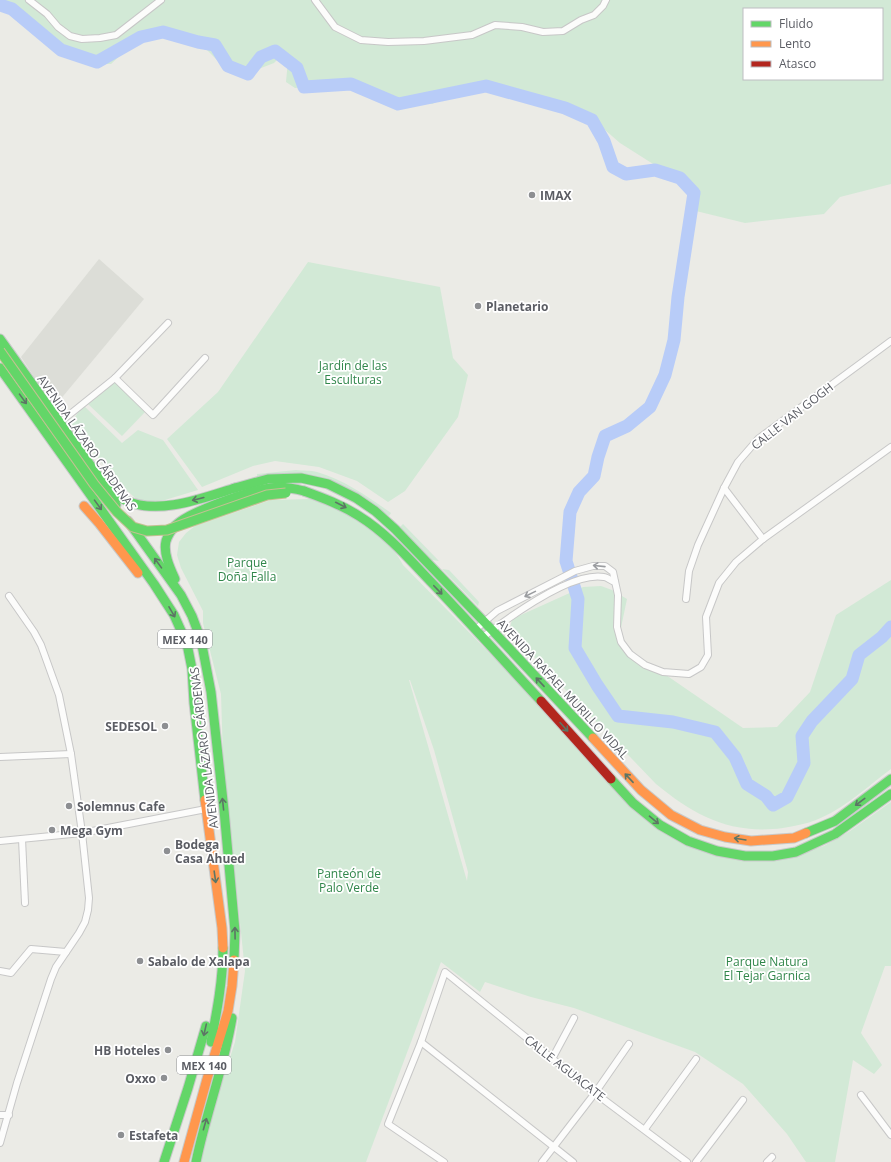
<svg xmlns="http://www.w3.org/2000/svg" width="891" height="1162" viewBox="0 0 891 1162" font-family="'Open Sans',sans-serif">
	<style>
		.industrial { fill: #dcddd7 }
		.green { fill: #d2e9d6; fill-rule: evenodd }
		.lines { fill: none; stroke-linecap: round; stroke-linejoin: round }
		.river { stroke: #b8ccf8; stroke-width: 13 }
		.street-casing { stroke: #c7c7c7; stroke-width: 8 }
		.fast-casing { stroke: #c8c9c9; stroke-width: 11 }
		.slow-casing { stroke: #c8c9c9; stroke-width: 11 }
		.jam-casing { stroke: #c8c9c9; stroke-width: 11 }
		.street { stroke: #fcfcfb; stroke-width: 6 }
		.fast { stroke: #63d668; stroke-width: 9 }
		.slow { stroke: #ff974d; stroke-width: 9 }
		.jam { stroke: #b3261e; stroke-width: 9 }
		.fast-bridge-casing { stroke: #c3c092; stroke-width: 11; stroke-linecap: butt }
		.fast-bridge { stroke: #63d668; stroke-width: 9 }
		.oneway { stroke: #5d7565 }
		.oneway2 { stroke: #9b9da0 }
		.poi-dot { fill: #8d8f92; stroke: #fff; stroke-width: 1.5 }
		.labels { text-anchor: middle; dominant-baseline: central; stroke-width: 3.5; stroke-linejoin: round; paint-order: stroke }
		.shield { fill: #fff; stroke: #8c8e92; stroke-width: 1 }
		.shield-label { font-size: 11px; font-weight: bold; fill: #5b5d64 }
		.poi-label { font-size: 12px; font-weight: bold; fill: #5b5d64; stroke: #fff; text-anchor: start }
		.park-label { font-size: 12px; fill: #30864a; stroke: #fff }
		.street-label { font-size: 12px; fill: #5b5d64; stroke: #fff }
	</style>
	<rect width="100%" height="100%" fill="#ebebe6"/>
	<!-- industrial -->
	<path class="industrial" d="M99,259L144,299L54,407L21,357Z"/>
	<!-- green -->
	<g class="green">
		<path d="M0,0H891V184L840,197L824,214L745,223L696,211L679,175L661,169L620,143L589,116L562,106L537,105L490,85L466,88L432,104L412,100L394,105L369,97L339,81L320,86L295,88L286,82L288,61L282,55L274,63L256,70H237L217,60L206,49L159,31L141,36L111,64H100L64,51L27,22L0,6ZM744,9H882V79H744Z"/>
		<path d="M308,262L440,287L453,358L468,375L458,417L405,491L388,502L357,481L319,467L275,461L253,466L202,487L167,439L218,392Z"/>
		<path d="M115,382L145,412L122,436L88,404Z"/>
		<path d="M83,405L122,443L138,430L163,440L198,490L165,500L141,503L116,481L71,423Z"/>
		<path d="M296,470C303,471 311,470 317,472C345,480 368,497 391,513L389,516C361,496 332,477 297,474C284,473 270,475 257,477V474Z"/>
		<path d="M310,499C342,509 388,533 403,565L661,828L735,857L802,853L824,846L850,831L891,802V966H885L861,1033L882,1065L874,1074L853,1060L835,1162H806L787,1134L743,1084L695,1052L574,1008L531,997L485,982L480,992L441,962L366,1162H200L202,1146L235,1042L245,971L223,758L221,694L203,623V611L181,568L177,555L179,542L186,533L195,526L271,500ZM409,680H410L434,750L468,872L467,881Z"/>
		<path d="M403,524L439,561L432,560L400,527Z"/>
		<path d="M442,569L449,570L479,602L478,606Z"/>
		<path d="M891,580V769C868,786 844,809 816,820C806,824 794,826 783,828C731,835 695,816 656,784L515,637L510,628L512,619L583,587L601,586L612,590L627,599L618,642L743,728L777,727L810,692L836,615Z"/>
	</g>
	<g class="lines">
		<!-- river -->
		<path class="river" d="M0,5L12,9L61,50L97,62L141,37L163,32L198,42L215,45L228,66L248,74L261,57L275,51L297,68L304,87L351,84L398,104L486,86L565,108L592,120L604,141L613,167L626,174L655,170L680,178L694,193L678,297L674,340L665,375L650,407L627,426L605,436L598,457L594,476L579,492L570,512L566,561L578,599L575,648L597,685L618,716L673,722L715,732L735,757L747,784L766,796L773,805L787,797L804,763L802,736L812,721L852,679L859,655L882,637L891,627"/>
		<!-- street casing -->
		<g class="street-casing">
			<g id="street">
				<path d="M29,0L47,14L58,27L70,36L82,39L100,38L116,35L161,0"/>
				<path d="M315,0L335,27L361,40L388,42L424,41L472,35L495,25L522,27L543,32L563,31L581,20L594,15L603,6L606,0"/>
				<path d="M115,378L153,415L205,358"/>
				<path d="M59,423L115,378L168,323"/>
				<path d="M724,488L763,539"/>
				<path d="M686,599L689,571L698,545L724,488L738,462L758,439L891,341"/>
				<path d="M476,629L497,611L575,571L593,566H605L613,572L618,595L617,627L621,642L630,654L645,665L663,672L689,674L701,667L708,655L706,617L719,583L736,562L763,539L891,447"/>
				<path d="M483,637C508,618 572,571 604,577C607,577 611,581 615,582"/>
				<path d="M0,757L71,754"/>
				<path d="M22,839L25,903"/>
				<path d="M0,841L82,833L206,809"/>
				<path d="M0,971L11,973L31,949L66,952"/>
				<path d="M421,1042L573,1162"/>
				<path d="M552,1059L574,1018"/>
				<path d="M861,1095L891,1135"/>
				<path d="M0,1115H9"/>
				<path d="M645,1129L696,1059"/>
				<path d="M0,1143L17,1083L51,979L56,967L79,933L85,922L88,910L89,898L82,833L71,754L59,695L41,645L34,632L9,596"/>
				<path d="M444,1162L388,1124L421,1042L445,972L595,1093L687,1162"/>
				<path d="M542,1162L595,1093L629,1044"/>
				<path d="M696,1162L743,1100"/>
				<path d="M767,1162L772,1157"/>
			</g>
		</g>
		<!-- fast casing -->
		<g class="fast-casing">
			<g id="fast">
				<path d="M0,339L96,473L116,505"/>
				<path d="M0,368L154,584L174,615L187,644L192,669L194,703L205,800"/>
				<path d="M109,485C114,490 118,497 125,500C157,516 203,498 235,488"/>
				<path d="M235,488L268,479L301,478L328,484L356,498L375,511L395,529L492,630L593,738"/>
				<path d="M304,491C323,498 342,505 359,516C388,534 410,560 433,584C470,623 505,662 541,701"/>
				<path d="M128,521L181,595L192,616L201,640L211,692L224,810L235,931L234,960"/>
				<path d="M175,579C170,568 163,553 166,541C168,535 172,529 176,525C191,511 249,491 270,488C281,486 293,488 304,491"/>
				<path d="M611,779L633,803L660,825L688,841L717,851L745,856H773L796,852L835,834L891,794"/>
				<path d="M806,833L835,821L891,779"/>
				<path d="M211,1042C217,1011 223,980 223,948"/>
				<path d="M164,1162L188,1088L206,1026"/>
				<path d="M196,1162C206,1113 224,1067 232,1018"/>
			</g>
		</g>
		<!-- slow casing -->
		<g class="slow-casing">
			<g id="slow">
				<path d="M84,506L99,523L138,573"/>
				<path d="M593,738L641,790L671,815L700,830L725,837L751,841L794,838L806,833"/>
				<path d="M205,800L222,928L223,948"/>
				<path d="M184,1162L207,1079L228,1011L232,986L234,960"/>
			</g>
		</g>
		<!-- jam casing -->
		<g class="jam-casing">
			<path id="jam" d="M541,701L611,779"/>
		</g>
		<!-- street -->
		<use href="#street" class="street"/>
		<!-- fast -->
		<use href="#fast" class="fast"/>
		<!-- slow -->
		<use href="#slow" class="slow"/>
		<!-- jam -->
		<use href="#jam" class="jam"/>
		<!-- fast-bridge casing -->
		<g class="fast-bridge-casing">
			<path id="fast-bridge" d="M0,351L94,484L117,512L133,527L147,531L167,530L267,495L286,493"/>
		</g>
		<!-- fast-bridge -->
		<use href="#fast-bridge" class="fast-bridge"/>
	</g>
	<!-- one-way arrows -->
	<defs><path id="oneway-shaft" d="M-6 0H5M1.5-3L5.5 0L1.5 3" fill="none" stroke-width="1.6" stroke-linecap="round" stroke-linejoin="round"/></defs>
	<g class="oneway">
		<use href="#oneway-shaft" transform="translate(23 399) rotate(54)"/>
		<use href="#oneway-shaft" transform="translate(198 499) rotate(166)"/>
		<use href="#oneway-shaft" transform="translate(98 505) rotate(54)"/>
		<use href="#oneway-shaft" transform="translate(341 505) rotate(27)"/>
		<use href="#oneway-shaft" transform="translate(158 563) rotate(-126)"/>
		<use href="#oneway-shaft" transform="translate(438 590) rotate(46)"/>
		<use href="#oneway-shaft" transform="translate(172 612) rotate(60)"/>
		<use href="#oneway-shaft" transform="translate(540 682) rotate(-133)"/>
		<use href="#oneway-shaft" transform="translate(564 727) rotate(48)"/>
		<use href="#oneway-shaft" transform="translate(629 778) rotate(-133)"/>
		<use href="#oneway-shaft" transform="translate(860 802) rotate(143)"/>
		<use href="#oneway-shaft" transform="translate(223 804) rotate(-96)"/>
		<use href="#oneway-shaft" transform="translate(654 820) rotate(40)"/>
		<use href="#oneway-shaft" transform="translate(740 839) rotate(-171)"/>
		<use href="#oneway-shaft" transform="translate(215 877) rotate(82)"/>
		<use href="#oneway-shaft" transform="translate(235 933) rotate(-91)"/>
		<use href="#oneway-shaft" transform="translate(205 1030) rotate(103)"/>
		<use href="#oneway-shaft" transform="translate(205 1124) rotate(-74)"/>
	</g>
	<g class="oneway2">
		<use href="#oneway-shaft" transform="translate(599 566) rotate(-174)"/>
		<use href="#oneway-shaft" transform="translate(530 594) rotate(154)"/>
	</g>
	<!-- markers -->
	<g class="poi-dot">
		<circle cx="532" cy="195" r="4"/>
		<circle cx="478" cy="306" r="4"/>
		<circle cx="165" cy="726" r="4"/>
		<circle cx="69" cy="806" r="4"/>
		<circle cx="52" cy="830" r="4"/>
		<circle cx="167" cy="851" r="4"/>
		<circle cx="140" cy="961" r="4"/>
		<circle cx="168" cy="1050" r="4"/>
		<circle cx="164" cy="1078" r="4"/>
		<circle cx="121" cy="1135" r="4"/>
	</g>
	<g class="labels">
		<!-- shield labels -->
		<g class="shield">
			<rect x="158" y="630" width="54" height="18" rx="3"/>
			<rect x="177" y="1056" width="54" height="18" rx="3"/>
		</g>
		<g class="shield-label">
			<text x="185" y="639">MEX 140</text>
			<text x="204" y="1065">MEX 140</text>
		</g>
		<!-- poi labels -->
		<g class="poi-label">
			<text x="540" y="195">IMAX</text>
			<text x="486" y="306">Planetario</text>
			<text x="157" y="726" text-anchor="end">SEDESOL</text>
			<text x="77" y="806">Solemnus Cafe</text>
			<text x="60" y="830">Mega Gym</text>
			<text x="175" y="844">Bodega<tspan x="175" dy="14">Casa Ahued</tspan></text>
			<text x="148" y="961">Sabalo de Xalapa</text>
			<text x="160" y="1050" text-anchor="end">HB Hoteles</text>
			<text x="156" y="1078" text-anchor="end">Oxxo</text>
			<text x="129" y="1135">Estafeta</text>
		</g>
		<!-- park labels -->
		<g class="park-label">
			<text x="353" y="365">Jardín de las<tspan x="353" dy="14">Esculturas</tspan></text>
			<text x="247" y="562">Parque<tspan x="247" dy="14">Doña Falla</tspan></text>
			<text x="349" y="873">Panteón de<tspan x="349" dy="14">Palo Verde</tspan></text>
			<text x="767" y="961">Parque Natura<tspan x="767" dy="14">El Tejar Garnica</tspan></text>
		</g>
		<!-- street labels -->
		<g class="street-label">
			<text transform="translate(792 416) rotate(-38)">CALLE VAN GOGH</text>
			<text transform="translate(87 443) rotate(55)">AVENIDA LÁZARO CÁRDENAS</text>
			<text transform="translate(563 689) rotate(47)">AVENIDA RAFAEL MURILLO VIDAL</text>
			<text transform="translate(204 748) rotate(-97)">AVENIDA LÁZARO CÁRDENAS</text>
			<text transform="translate(565 1068) rotate(38)">CALLE AGUACATE</text>
		</g>
	</g>
	<!-- legend -->
	<rect x="743" y="8" width="140" height="72" fill="#ffffff" stroke="#bdbec1"/>
	<rect x="751" y="21" width="20" height="6" fill="#63d668" stroke="#bdbec1"/>
	<text x="779" y="28" font-size="12" fill="#5b5d64">Fluido</text>
	<rect x="751" y="41" width="20" height="6" fill="#ff974d" stroke="#bdbec1"/>
	<text x="779" y="48" font-size="12" fill="#5b5d64">Lento</text>
	<rect x="751" y="61" width="20" height="6" fill="#b3261e" stroke="#bdbec1"/>
	<text x="779" y="68" font-size="12" fill="#5b5d64">Atasco</text>
</svg>
